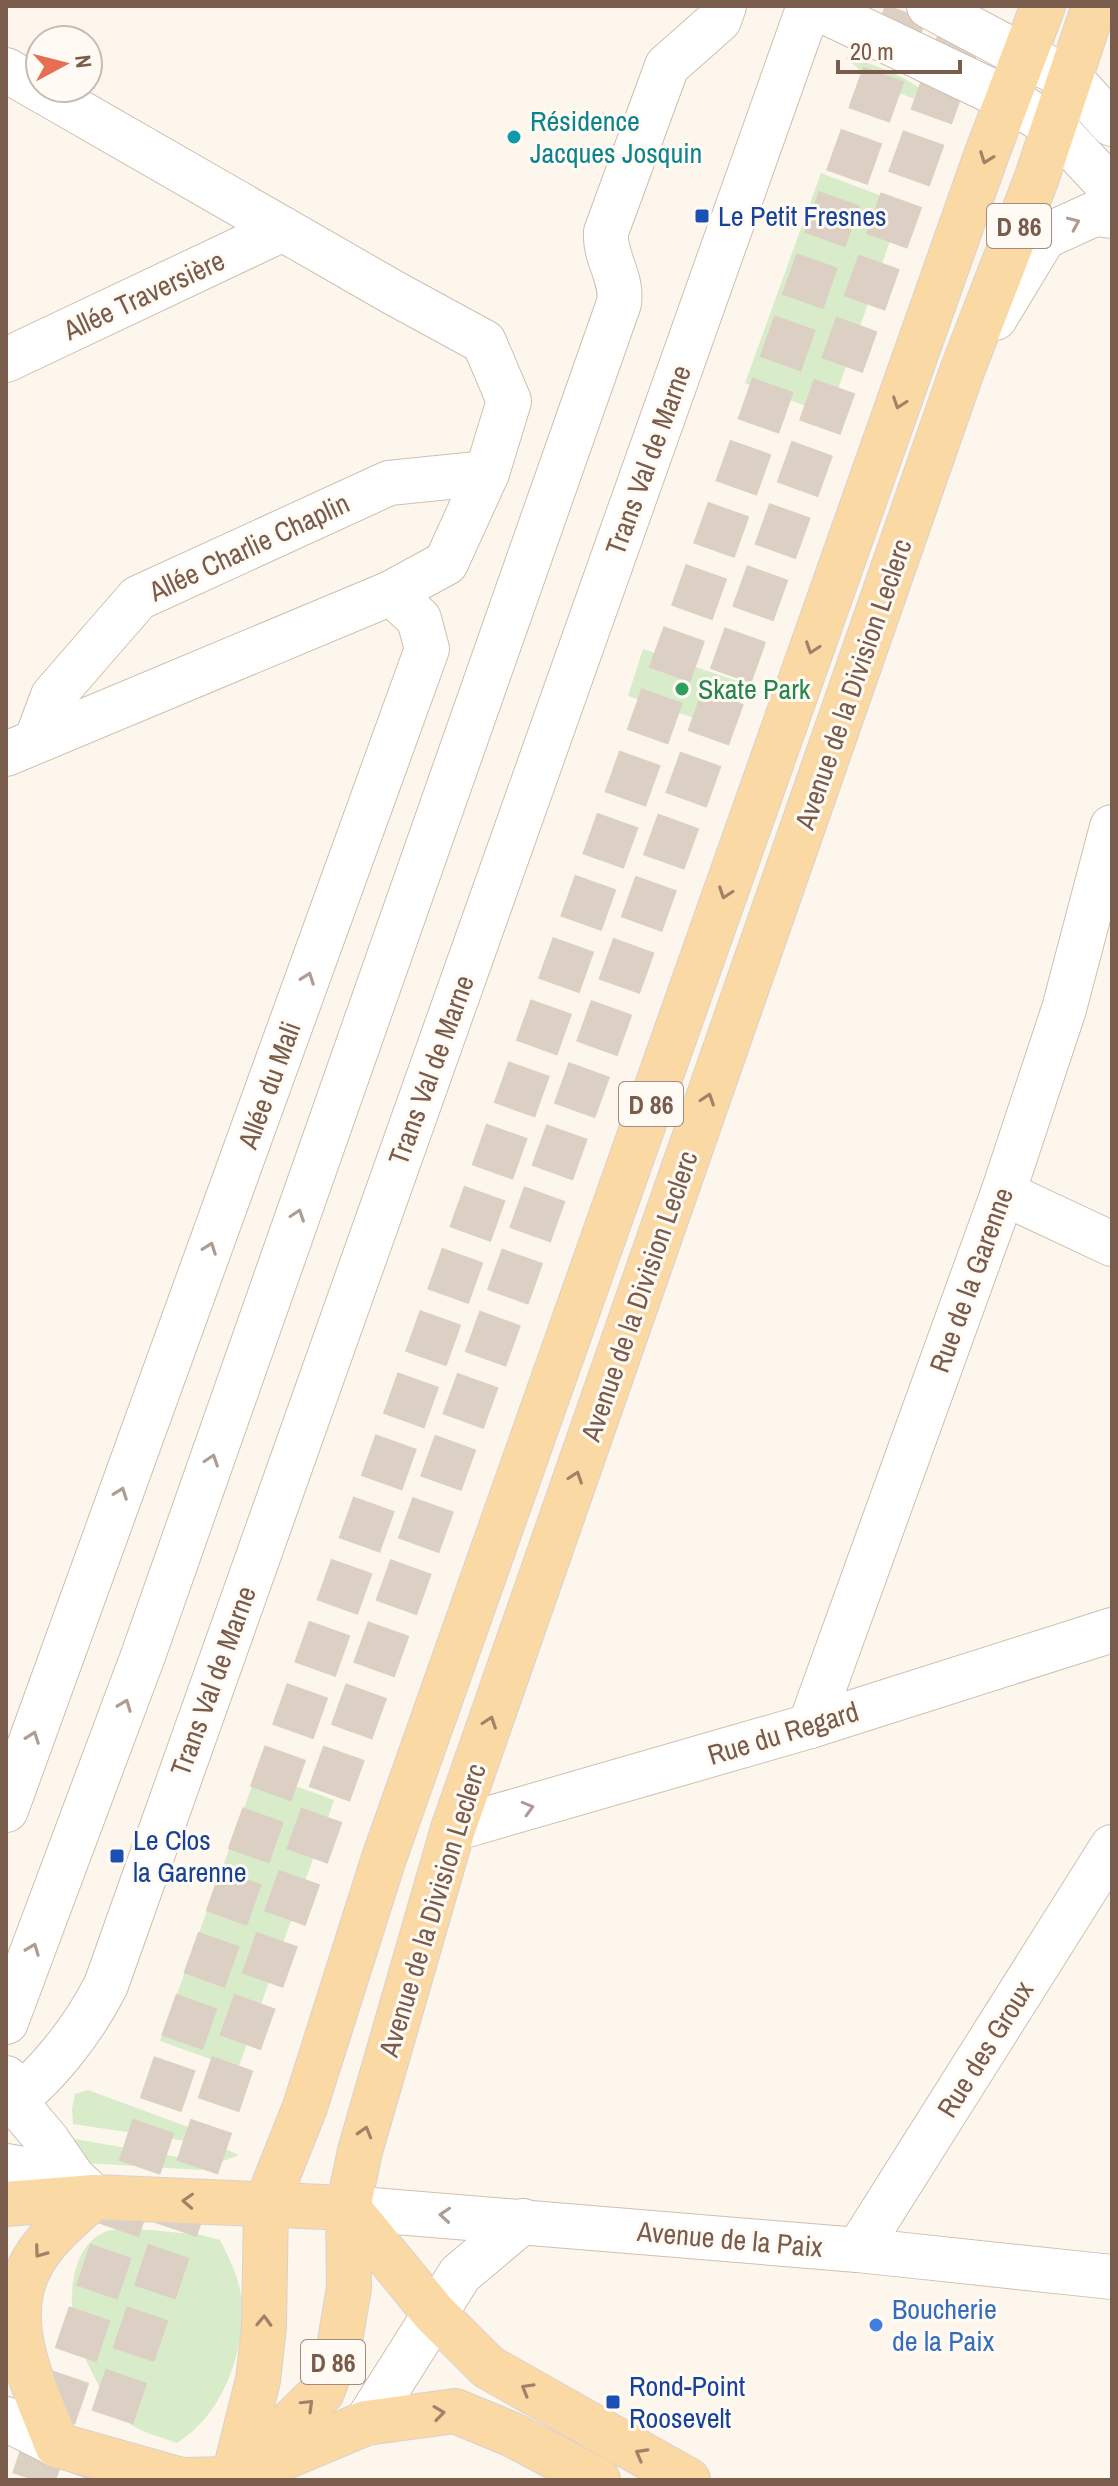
<svg xmlns="http://www.w3.org/2000/svg" width="1118" height="2486" viewBox="0 0 1118 2486" font-family="'Archivo Narrow',sans-serif">
	<style>
		.green { fill: #d8ecc9 }
		.lines { fill: none; stroke-linecap: round; stroke-linejoin: round }
		.highway-tunnel { stroke: #dcd0c4; stroke-width: 44; stroke-dasharray: 44 22; stroke-linecap: butt }
		.minor-casing { stroke: #d1beb0; stroke-width: 46 }
		.major-casing { stroke: #dad1cd; stroke-width: 46 }
		.minor { stroke: #fff; stroke-width: 44 }
		.major { stroke: #fbd9a5; stroke-width: 44 }
		.oneway { stroke: #a18267 }
		.oneway2 { stroke: #af9d94 }
		.culture-dot { fill: #0f9aa8; stroke: #fffaf3; stroke-width: 3 }
		.transit-dot { fill: #1a4fb4; stroke: #fffaf3; stroke-width: 3 }
		.leisure-dot { fill: #2e9e5b; stroke: #fffaf3; stroke-width: 3 }
		.shop-dot { fill: #3f7fe0; stroke: #fffaf3; stroke-width: 3 }
		.labels { text-anchor: middle; dominant-baseline: central; stroke-width: 6; stroke-linejoin: round; paint-order: stroke }
		.shield { fill: #fffaf3; stroke: #a28b7f; stroke-width: 2 }
		.shield-label { font-size: 26px; font-weight: bold; fill: #7a5c4d }
		.culture-label { font-size: 28px; fill: #0d838f; stroke: #fffaf3; text-anchor: start }
		.transit-label { font-size: 28px; fill: #164399; stroke: #fffaf3; text-anchor: start }
		.street-label { font-size: 28px; fill: #7a5c4d; stroke: #fffaf3 }
		.leisure-label { font-size: 28px; fill: #27864d; stroke: #fffaf3; text-anchor: start }
		.shop-label { font-size: 28px; fill: #366cbe; stroke: #fffaf3; text-anchor: start }
	</style>
	<rect width="100%" height="100%" fill="#fdf6ec"/>
	<!-- green -->
	<g class="green">
		<path d="M845,57C884,66 914,80 943,107C905,98 874,85 845,57Z"/>
		<path d="M821,173L903,204L829,415L745,383Z"/>
		<path d="M643,649L737,681L721,727L628,696Z"/>
		<path d="M257,1772L334,1800L238,2069L160,2041Z"/>
		<path d="M88,2090L199,2131L200,2140L186,2141L73,2124L72,2109L75,2094Z"/>
		<path d="M75,2139L189,2159L207,2158L220,2147L239,2155L200,2170L86,2163L59,2143Z"/>
		<path d="M151,2230L201,2235L220,2240C230,2260 241,2281 242,2304C244,2355 222,2415 177,2443C161,2437 139,2432 126,2421C102,2399 81,2355 74,2323C68,2293 73,2242 108,2231C120,2228 138,2230 151,2230Z"/>
	</g>
	<g class="lines">
		<!-- highway-tunnel -->
		<g class="highway-tunnel">
			<path d="M33,2480L179,2051L908,6"/>
			<path d="M91,2480L231,2068L971,6"/>
		</g>
		<!-- minor casing -->
		<g class="minor-casing">
			<g id="minor">
				<path d="M813,6L1008,99L1054,127L1112,189"/>
				<path d="M929,6L1023,56L1070,78L1112,124"/>
				<path d="M6,70L394,293L484,342L509,401L487,473L446,563L391,593L6,754"/>
				<path d="M995,318L1044,237L1094,214L1112,216"/>
				<path d="M6,360L283,229"/>
				<path d="M36,741L53,696L138,598L389,483L487,473"/>
				<path d="M1003,1193L1112,1244"/>
				<path d="M810,1726L1003,1193L1064,1009L1112,827"/>
				<path d="M6,1810L427,649L419,619L391,593"/>
				<path d="M453,1829L810,1726L1112,1630"/>
				<path d="M6,2022L144,1653L619,303C623,278 604,257 606,232L667,66L719,20L724,6"/>
				<path d="M6,2078L14,2101L47,2140L73,2178"/>
				<path d="M6,2106C45,2080 85,2027 106,1985L809,6"/>
				<path d="M6,2166L73,2178L86,2190"/>
				<path d="M348,2208L858,2250L1112,2277"/>
				<path d="M858,2250L1112,1847"/>
				<path d="M6,2419L57,2445"/>
				<path d="M366,2423L460,2274L523,2221"/>
			</g>
		</g>
		<!-- major casing -->
		<g class="major-casing">
			<g id="major">
				<path d="M94,2197C70,2218 42,2240 28,2271C2,2326 37,2393 57,2445L181,2480L233,2479L366,2423L455,2411L513,2435L598,2480"/>
				<path d="M6,2204L94,2197L348,2208L434,2313L488,2367L688,2480"/>
				<path d="M233,2479L258,2380L264,2327L266,2205L305,2107L383,1861L986,156L1043,6"/>
				<path d="M232,2480L322,2392L339,2347L349,2288L348,2208L360,2151L453,1829L962,371L1036,180L1094,6"/>
			</g>
		</g>
		<!-- minor -->
		<use href="#minor" class="minor"/>
		<!-- major -->
		<use href="#major" class="major"/>
	</g>
	<!-- one-way arrows -->
	<defs><path id="oneway-chevron" d="M-2-3.5L2.5 0L-2 3.5" fill="none" stroke-width="1.6" stroke-linecap="round" stroke-linejoin="round" transform="scale(2)"/></defs>
	<g class="oneway">
		<use href="#oneway-chevron" transform="translate(986 158) rotate(110)"/>
		<use href="#oneway-chevron" transform="translate(899 403) rotate(109)"/>
		<use href="#oneway-chevron" transform="translate(812 648) rotate(109)"/>
		<use href="#oneway-chevron" transform="translate(725 893) rotate(109)"/>
		<use href="#oneway-chevron" transform="translate(708 1099) rotate(-71)"/>
		<use href="#oneway-chevron" transform="translate(576 1477) rotate(-71)"/>
		<use href="#oneway-chevron" transform="translate(490 1722) rotate(-71)"/>
		<use href="#oneway-chevron" transform="translate(365 2132) rotate(-74)"/>
		<use href="#oneway-chevron" transform="translate(188 2201) rotate(-177)"/>
		<use href="#oneway-chevron" transform="translate(40 2252) rotate(126)"/>
		<use href="#oneway-chevron" transform="translate(264 2321) rotate(-88)"/>
		<use href="#oneway-chevron" transform="translate(527 2389) rotate(-150)"/>
		<use href="#oneway-chevron" transform="translate(308 2405) rotate(-44)"/>
		<use href="#oneway-chevron" transform="translate(439 2413) rotate(-8)"/>
		<use href="#oneway-chevron" transform="translate(641 2454) rotate(-151)"/>
	</g>
	<g class="oneway2">
		<use href="#oneway-chevron" transform="translate(1074 223) rotate(-24)"/>
		<use href="#oneway-chevron" transform="translate(308 978) rotate(-70)"/>
		<use href="#oneway-chevron" transform="translate(298 1215) rotate(-71)"/>
		<use href="#oneway-chevron" transform="translate(210 1248) rotate(-70)"/>
		<use href="#oneway-chevron" transform="translate(212 1460) rotate(-71)"/>
		<use href="#oneway-chevron" transform="translate(121 1493) rotate(-70)"/>
		<use href="#oneway-chevron" transform="translate(125 1705) rotate(-69)"/>
		<use href="#oneway-chevron" transform="translate(33 1737) rotate(-70)"/>
		<use href="#oneway-chevron" transform="translate(528 1808) rotate(-16)"/>
		<use href="#oneway-chevron" transform="translate(33 1949) rotate(-69)"/>
		<use href="#oneway-chevron" transform="translate(445 2215) rotate(-176)"/>
	</g>
	<!-- markers -->
	<circle class="culture-dot" cx="514" cy="137" r="8"/>
	<g class="transit-dot">
		<rect x="694" y="208" width="16" height="16" rx="4"/>
		<rect x="109" y="1848" width="16" height="16" rx="4"/>
		<rect x="605" y="2394" width="16" height="16" rx="4"/>
	</g>
	<circle class="leisure-dot" cx="682" cy="689" r="8"/>
	<circle class="shop-dot" cx="876" cy="2325" r="8"/>
	<g class="labels">
		<!-- shield labels -->
		<g class="shield">
			<rect x="987" y="204" width="64" height="44" rx="6"/>
			<rect x="619" y="1082" width="64" height="44" rx="6"/>
			<rect x="301" y="2340" width="64" height="44" rx="6"/>
		</g>
		<g class="shield-label">
			<text x="1019" y="226">D 86</text>
			<text x="651" y="1104">D 86</text>
			<text x="333" y="2362">D 86</text>
		</g>
		<!-- culture labels -->
		<g class="culture-label">
			<text x="530" y="121">Résidence<tspan x="530" dy="32">Jacques Josquin</tspan></text>
		</g>
		<!-- transit labels -->
		<g class="transit-label">
			<text x="718" y="216">Le Petit Fresnes</text>
			<text x="133" y="1840">Le Clos<tspan x="133" dy="32">la Garenne</tspan></text>
			<text x="629" y="2386">Rond-Point<tspan x="629" dy="32">Roosevelt</tspan></text>
		</g>
		<!-- street labels -->
		<g class="street-label">
			<text transform="translate(144 295) rotate(-25)">Allée Traversière</text>
			<text transform="translate(648 460) rotate(-70)">Trans Val de Marne</text>
			<text transform="translate(249 547) rotate(-25)">Allée Charlie Chaplin</text>
			<text transform="translate(853 684) rotate(-71)">Avenue de la Division Leclerc</text>
			<text transform="translate(431 1070) rotate(-70)">Trans Val de Marne</text>
			<text transform="translate(269 1085) rotate(-70)">Allée du Mali</text>
			<text transform="translate(971 1280) rotate(-70)">Rue de la Garenne</text>
			<text transform="translate(639 1296) rotate(-71)">Avenue de la Division Leclerc</text>
			<text transform="translate(213 1681) rotate(-70)">Trans Val de Marne</text>
			<text transform="translate(783 1733) rotate(-17)">Rue du Regard</text>
			<text transform="translate(432 1910) rotate(-73)">Avenue de la Division Leclerc</text>
			<text transform="translate(985 2049) rotate(-58)">Rue des Groux</text>
			<text transform="translate(730 2239) rotate(5)">Avenue de la Paix</text>
		</g>
		<!-- leisure labels -->
		<g class="leisure-label">
			<text x="698" y="689">Skate Park</text>
		</g>
		<!-- shop labels -->
		<g class="shop-label">
			<text x="892" y="2309">Boucherie<tspan x="892" dy="32">de la Paix</tspan></text>
		</g>
	</g>
	<!-- border -->
	<rect width="1118" height="2486" fill="none" stroke="#7a5c4d" stroke-width="16"/>
	<!-- north arrow -->
	<g transform="translate(64 64) rotate(83)"><circle r="38" fill="#fffaf3" stroke="#cabbb1" stroke-width="2"/>
	<path d="M0-6L14 30L0 20L-14 30Z" fill="#e76f51"/>
	<text y="-12" font-size="22" font-weight="bold" text-anchor="middle" fill="#7a5c4d">N</text>
	</g>
	<!-- scale -->
	<path d="M838 60v12h122v-12" fill="none" stroke="#7a5c4d" stroke-width="4"/>
	<text x="850" y="60" font-size="24" fill="#7a5c4d" stroke="#fffaf3" stroke-width="6" paint-order="stroke">20 m</text>
</svg>
